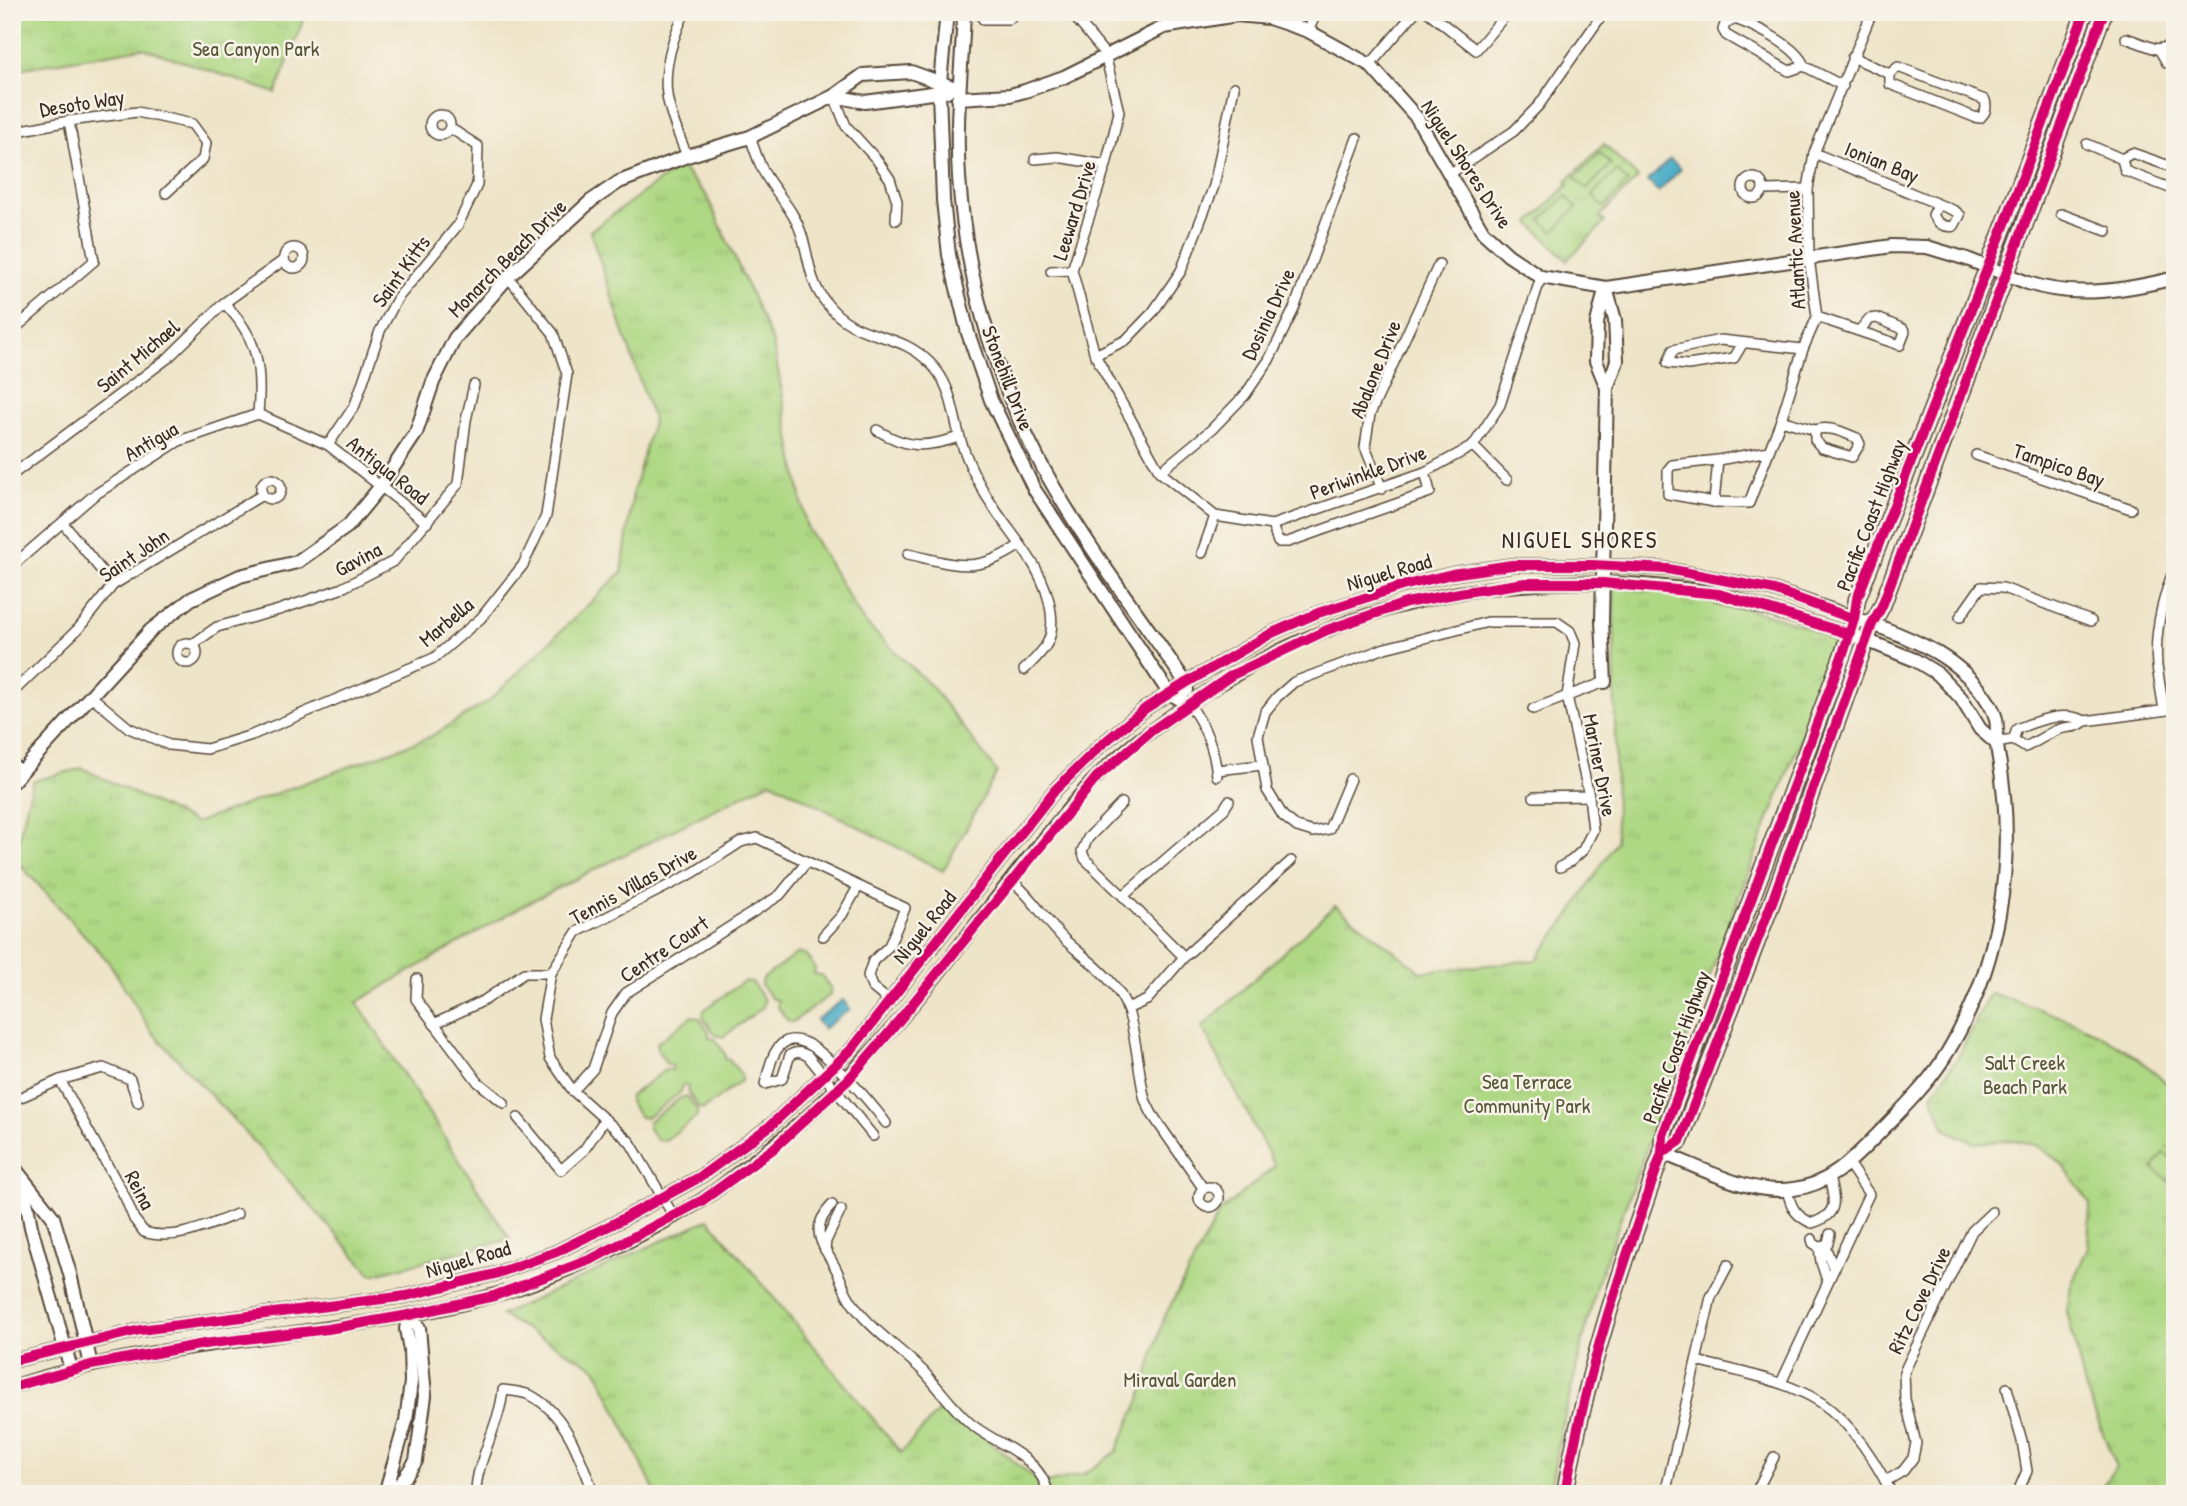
<svg xmlns="http://www.w3.org/2000/svg" width="2187" height="1506" viewBox="0 0 2187 1506" font-family="'Patrick Hand',sans-serif">
	<style>
		.grass { fill: url(#grass-tufts); stroke: #758151; stroke-width: 2 }
		.garden { fill: #afd884; stroke: #758151; stroke-width: 2 }
		.water { fill: #47abc6; stroke: #416a72; stroke-width: 2 }
		.lines { fill: none; stroke-linecap: round; stroke-linejoin: round }
		.minor-casing { stroke: #564638; stroke-width: 12 }
		.tertiary-casing { stroke: #564638; stroke-width: 16 }
		.secondary-casing { stroke: #564638; stroke-width: 16 }
		.trunk-casing { stroke: #564638; stroke-width: 19 }
		.minor { stroke: #fff; stroke-width: 9 }
		.tertiary { stroke: #fff; stroke-width: 12 }
		.secondary { stroke: #fff; stroke-width: 12 }
		.trunk { stroke: #fff; stroke-width: 16 }
		.tertiary-bridge-casing { stroke: #564638; stroke-width: 16; stroke-linecap: butt }
		.tertiary-bridge { stroke: #fff; stroke-width: 12 }
		.cycleway-casing { stroke: #f7f3e8; stroke-width: 15 }
		.cycleway { stroke: #d6006c; stroke-width: 10 }
		.labels { text-anchor: middle; dominant-baseline: central; stroke-width: 5; stroke-linejoin: round; paint-order: stroke }
		.park-label { font-size: 21px; fill: #585638; stroke: #f7f3e8 }
		.street-label { font-size: 21px; fill: #3b2a1e; stroke: #f7f3e8 }
		.neighbourhood-label { font-size: 23px; letter-spacing: 2px; fill: #3b2a1e; stroke: #f7f3e8 }
	</style>
	<defs>
		<pattern id="grass-tufts" width="24" height="20" patternUnits="userSpaceOnUse" patternTransform="scale(1.75)"><rect width="24" height="20" fill="#afd884"/><path d="M3 7l-1-3M5 7V3M7 7l1-3M15 17l-1-3M17 17v-4M19 17l1-3" fill="none" stroke="#97ba72"/></pattern>
	</defs>
	<rect width="100%" height="100%" fill="#f7f3e8"/>
	<filter id="ink" filterUnits="userSpaceOnUse"><feTurbulence type="fractalNoise" baseFrequency=".0143" numOctaves="2"/><feDisplacementMap in="SourceGraphic" scale="14" xChannelSelector="R" yChannelSelector="G"/><feConvolveMatrix kernelMatrix="1 2 1 2 8 2 1 2 1" color-interpolation-filters="sRGB"/></filter>
	<filter id="wash" filterUnits="userSpaceOnUse"><feTurbulence type="fractalNoise" baseFrequency=".00686" numOctaves="4" result="noise"/><feDisplacementMap in="SourceGraphic" scale="28" xChannelSelector="R" yChannelSelector="G"/><feGaussianBlur stdDeviation="1.57" result="paint"/><feColorMatrix in="noise" values="0 0 0 0 0 0 0 0 0 0 0 0 0 0 0 0 0 1.4 0 .05"/><feComposite in="paint" operator="in"/></filter>
	<g filter="url(#wash)">
		<rect width="100%" height="100%" fill="#eee4c8"/>
		<!-- grass -->
		<g class="grass">
			<path d="M12,12H306L276,93L143,48L12,70Z"/>
			<path d="M1604,144L1638,178L1600,216L1605,222L1567,260L1530,223L1568,185L1566,182Z"/>
			<path d="M680,166L707,196L773,343L806,525L863,621L932,687L997,772L943,871L771,781L526,904L357,1002L510,1239L372,1275L258,1146L151,1031L109,962L14,858L33,781L82,768L195,823L430,737L490,700L622,572L633,493L653,420L590,231Z"/>
			<path d="M1614,588L1695,595L1780,618L1840,638L1741,891L1596,1286L1561,1431L1549,1494H656L596,1368L501,1315L709,1219L901,1453L944,1405L1042,1484L1084,1474L1116,1452L1140,1400L1164,1318L1219,1213L1275,1166L1202,1027L1335,905L1421,972L1536,960L1572,912L1616,842Z"/>
			<path d="M1990,993C2060,1015 2124,1036 2175,1092V1482L2170,1494H2098L2116,1467L2085,1387L2067,1311L2071,1286L2088,1247L2090,1203L2062,1164L2038,1146L2016,1140L1974,1143L1945,1129L1932,1095L1958,1057Z"/>
		</g>
		<!-- garden -->
		<g class="garden">
			<path d="M1600,153L1611,164L1587,189L1575,178Z"/>
			<path d="M1617,171L1628,182L1604,207L1592,195Z"/>
			<path d="M1566,196L1577,207L1553,232L1541,220Z"/>
			<path d="M798,953L805,954L815,968L814,974L821,975L831,989L830,995L793,1022L788,1021L777,1006L778,1000L772,999L761,985L762,979Z"/>
			<path d="M744,981L752,982L764,1000L763,1007L723,1037L716,1035L703,1018L704,1010Z"/>
			<path d="M692,1016L699,1018L709,1032V1038L715,1039L725,1054V1059L730,1060L741,1075V1081L704,1109L699,1108L688,1092V1086L683,1085L681,1092L646,1118L640,1117L629,1102L630,1096L665,1070H672V1065L667,1064L657,1049V1043Z"/>
			<path d="M682,1097H688L697,1110V1117L664,1141L657,1140L648,1127L649,1121Z"/>
			<path d="M2164,1153L2175,1160V1179L2172,1182L2153,1169Z"/>
		</g>
		<!-- water -->
		<g class="water">
			<path d="M1670,159L1681,169L1658,192L1648,181Z"/>
			<path d="M843,1000L850,1009L823,1029L816,1020Z"/>
		</g>
	</g>
	<g filter="url(#ink)">
		<g class="lines">
			<!-- minor casing -->
			<g class="minor-casing">
				<g id="minor">
					<path d="M685,12C671,41 660,77 670,109C674,125 681,140 687,156"/>
					<path d="M1068,12L1078,21L1105,54L1119,112L1106,165L1072,270L1095,355L1160,472L1215,516L1272,525L1425,472L1473,446L1500,405L1541,277"/>
					<path d="M1428,12L1476,50L1508,12"/>
					<path d="M983,19H1009L1020,12"/>
					<path d="M1308,31L1317,12"/>
					<path d="M2126,38L2156,49L2175,46"/>
					<path d="M2159,49L2167,63L2175,66"/>
					<path d="M1852,57L1890,74V84L1974,117L1980,118C1986,112 1987,109 1985,100L1898,67L1890,74"/>
					<path d="M1370,65L1415,12"/>
					<path d="M1804,66C1797,46 1755,26 1735,19L1725,24L1723,30L1726,35L1789,71L1804,66L1843,86"/>
					<path d="M834,96L846,126L877,160L890,179L897,201L896,220"/>
					<circle cx="440" cy="125" r="10"/>
					<path d="M12,132L69,121L137,112L192,124L206,143L203,159L166,193"/>
					<path d="M750,137C755,150 759,165 766,176C777,194 793,210 800,230C809,253 808,279 824,300C856,344 896,328 930,363C955,387 952,420 964,450C972,472 983,492 996,511C1018,543 1046,572 1051,612C1055,642 1043,651 1024,670"/>
					<path d="M2087,144L2122,159"/>
					<path d="M1814,153L1955,211L1960,215L1954,226C1944,228 1937,223 1933,215L1938,204"/>
					<path d="M1035,159L1057,157L1106,165"/>
					<path d="M2122,159L2125,171L2175,190"/>
					<path d="M2122,159L2132,153L2175,168"/>
					<path d="M1448,175L1514,131L1539,105L1604,12"/>
					<circle cx="1753" cy="188" r="10"/>
					<path d="M1763,190L1808,189"/>
					<path d="M2061,214L2107,231"/>
					<circle cx="294" cy="258" r="10"/>
					<path d="M1051,271L1072,270"/>
					<path d="M224,303C258,337 262,367 258,414"/>
					<path d="M1817,317L1900,345L1905,332L1903,329L1877,318L1869,319L1859,331"/>
					<path d="M12,331L94,261L69,121"/>
					<path d="M1743,343L1734,358L1688,365L1668,363L1673,350L1720,340L1803,349"/>
					<path d="M1095,355L1126,340L1153,312L1181,271L1214,186L1234,87"/>
					<path d="M1781,420L1815,430V440L1822,448L1852,457L1860,444L1857,438C1844,433 1829,425 1815,430"/>
					<path d="M877,430C908,449 925,448 959,437"/>
					<path d="M328,445L355,405L380,331L397,299L458,225L477,185L478,146L450,128"/>
					<path d="M1473,446L1507,480"/>
					<path d="M1769,451L1718,460L1672,465L1668,470V494L1714,502L1749,503L1781,420L1803,349L1817,317L1809,258L1808,189L1814,153L1872,12"/>
					<path d="M1976,455L2131,509"/>
					<path d="M1160,472L1212,429L1245,395L1269,360L1294,309L1357,138"/>
					<path d="M12,475L168,358L224,303L284,260"/>
					<circle cx="271" cy="489" r="10"/>
					<path d="M1382,489L1365,447L1370,414L1439,264"/>
					<path d="M1714,502L1718,460"/>
					<path d="M63,523L113,585"/>
					<path d="M1272,525L1278,542H1288L1430,492L1425,472"/>
					<path d="M1202,553L1215,516"/>
					<path d="M908,554C957,565 976,575 1020,545"/>
					<path d="M12,566L93,496L179,441L258,414L328,445L427,523"/>
					<path d="M1960,617L1981,587L2003,588L2091,621"/>
					<circle cx="187" cy="653" r="10"/>
					<path d="M193,644L217,627L279,610L340,589L394,561L458,484L466,420L474,385"/>
					<path d="M12,693L79,628L113,585L262,495"/>
					<path d="M91,696L129,728L169,745L207,749L252,735L434,658L481,618L523,565L546,516L567,374L553,333L508,277"/>
					<path d="M1189,704C1205,726 1215,749 1217,776"/>
					<path d="M1533,709L1605,682"/>
					<path d="M2164,710C2162,696 2159,681 2157,666C2154,633 2163,597 2175,567"/>
					<path d="M2013,740L2017,729C2038,720 2064,711 2085,721"/>
					<path d="M1996,743L2013,740L2025,747C2037,742 2047,734 2057,730C2068,725 2074,730 2085,721L2175,709"/>
					<path d="M12,763L22,771"/>
					<path d="M1217,770L1262,765"/>
					<path d="M1350,779L1329,829L1313,832L1297,827L1283,816L1267,790L1258,736L1265,712L1277,697L1294,682L1385,648L1488,622H1557L1570,631L1575,643L1567,696L1589,796L1593,830L1583,850L1571,861L1560,867"/>
					<path d="M1534,797L1589,796"/>
					<path d="M1122,803L1088,838L1082,851L1085,859L1123,896"/>
					<path d="M1011,880C1033,897 1045,921 1065,940C1087,960 1118,980 1128,1011C1137,1040 1138,1071 1145,1100L1152,1114L1203,1188"/>
					<path d="M823,936L842,915L858,887"/>
					<path d="M1184,957L1123,896L1224,809L1229,801"/>
					<path d="M417,979L416,999L478,1082L504,1103"/>
					<path d="M1127,1009L1147,1000L1184,957L1291,861"/>
					<path d="M434,1024L485,1000L524,973H551"/>
					<path d="M60,1080L125,1197L134,1219L144,1232C175,1242 209,1225 237,1214"/>
					<path d="M573,1091L593,1069L612,1013L626,993L780,895L806,863"/>
					<path d="M12,1101L60,1080L103,1068L130,1079L138,1102"/>
					<path d="M518,1118L561,1170L584,1150L605,1119"/>
					<path d="M873,1136L808,1056C801,1052 797,1051 790,1055L782,1079L765,1084C769,1071 771,1053 782,1044C788,1039 796,1039 803,1042C824,1048 872,1104 886,1123"/>
					<circle cx="1209" cy="1197" r="10"/>
					<path d="M1787,1190C1791,1207 1795,1216 1812,1223C1839,1215 1835,1200 1829,1178"/>
					<path d="M832,1205C809,1229 821,1242 835,1267C840,1276 843,1287 848,1296C864,1325 901,1349 924,1372C940,1389 953,1409 971,1424C997,1445 1042,1457 1048,1494"/>
					<path d="M673,1215L630,1142L573,1091L550,1058L543,1019L551,973L577,932L693,873L741,842L757,838L905,908L889,946L873,961L868,976L872,987L889,1001"/>
					<path d="M1812,1239L1813,1243L1819,1247L1821,1262L1827,1280"/>
					<path d="M1825,1246L1833,1267"/>
					<path d="M1821,1247L1828,1243L1830,1234"/>
					<path d="M825,1250L826,1241L841,1210"/>
					<path d="M1697,1361C1735,1371 1775,1378 1810,1396C1847,1415 1874,1458 1892,1494"/>
					<path d="M1781,1383L1869,1194L1848,1163"/>
					<path d="M2007,1388L2022,1441L2027,1471L2017,1494"/>
					<path d="M1886,1481L1903,1471L1913,1458L1916,1443L1905,1399L1904,1372L1972,1231L1992,1212"/>
					<path d="M476,1494C475,1463 500,1425 503,1390C512,1391 522,1392 530,1395C567,1414 580,1458 594,1494"/>
					<path d="M1665,1494L1711,1297L1728,1265"/>
					<path d="M1755,1494L1774,1457"/>
				</g>
			</g>
			<!-- tertiary casing -->
			<g class="tertiary-casing">
				<g id="tertiary">
					<path d="M834,96L865,102L947,91"/>
					<path d="M958,98L1010,95L1025,91L1064,77L1164,27L1237,15L1269,18L1308,31L1370,65L1417,118L1483,232L1508,255L1541,277L1606,288L1892,246L1927,247L1967,259"/>
					<path d="M2028,283C2075,299 2127,290 2175,278"/>
					<path d="M1605,290L1597,323L1596,361L1607,388"/>
					<path d="M1866,640L1915,660L1938,674L1961,698L1980,729L1996,743"/>
					<path d="M1605,682L1602,621L1607,388L1617,361L1615,320L1606,288"/>
					<path d="M12,782L151,630L191,599L240,576L297,562L348,526L381,486L416,433L433,382L455,338L508,277L591,201L619,182L687,156L750,137L834,96L863,75L911,72L958,89"/>
					<path d="M1662,1153C1702,1168 1751,1196 1794,1189C1832,1184 1854,1158 1880,1132C1901,1110 1923,1089 1940,1064C2000,973 2018,860 1998,753C1994,731 2002,724 1989,703C1963,660 1917,640 1872,624"/>
					<path d="M12,1165L53,1217L70,1274L91,1365"/>
					<path d="M22,1179L31,1227L71,1369"/>
					<path d="M385,1494L406,1421L411,1382L410,1350L406,1329L409,1315"/>
					<path d="M393,1494L416,1461L425,1396L419,1328L409,1315"/>
				</g>
			</g>
			<!-- secondary casing -->
			<g class="secondary-casing">
				<g id="secondary">
					<path d="M947,12L939,92L943,200L949,255L968,333L991,400L1034,489L1169,693L1189,704"/>
					<path d="M964,12C962,67 955,121 959,177C966,285 1000,396 1055,489C1094,556 1142,619 1186,683L1187,690"/>
					<path d="M12,1361L140,1330L406,1296L495,1274L556,1252L617,1222L700,1177L770,1126L852,1049L1055,790L1100,746L1146,708L1186,683L1272,633L1318,613L1402,586L1452,574L1512,565H1592L1668,569L1774,590L1872,624"/>
					<path d="M12,1387C169,1335 337,1340 495,1295C567,1275 635,1239 699,1202C714,1193 728,1181 742,1170C886,1067 976,912 1092,782C1118,754 1152,730 1183,708C1344,596 1520,563 1713,593C1730,596 1747,603 1764,608C1798,618 1833,628 1866,640"/>
				</g>
			</g>
			<!-- trunk casing -->
			<g class="trunk-casing">
				<g id="trunk">
					<path d="M1662,1153L1680,1141L1772,902L1872,624L1882,606L2104,12"/>
					<path d="M1565,1494C1585,1374 1622,1267 1662,1153L1663,1135L1844,651L1854,619L1857,599L2008,216L2085,12"/>
				</g>
			</g>
			<!-- minor -->
			<use href="#minor" class="minor"/>
			<!-- tertiary -->
			<use href="#tertiary" class="tertiary"/>
			<!-- secondary -->
			<use href="#secondary" class="secondary"/>
			<!-- trunk -->
			<use href="#trunk" class="trunk"/>
			<!-- tertiary-bridge casing -->
			<g class="tertiary-bridge-casing">
				<path id="tertiary-bridge" d="M1967,259L2028,283"/>
			</g>
			<!-- tertiary-bridge -->
			<use href="#tertiary-bridge" class="tertiary-bridge"/>
			<!-- cycleway casing -->
			<g class="cycleway-casing">
				<g id="cycleway">
					<path d="M1662,1153L1680,1141L1772,902L1872,624L1882,606L2104,12"/>
					<path d="M12,1361L140,1330L406,1296L495,1274L556,1252L617,1222L700,1177L770,1126L852,1049L1055,790L1100,746L1146,708L1186,683L1272,633L1318,613L1402,586L1452,574L1512,565H1592L1668,569L1774,590L1854,619"/>
					<path d="M12,1387L91,1365L204,1344L328,1329L409,1315L494,1296L592,1259L703,1200L773,1149L848,1080L888,1034L1097,777L1151,731L1232,675L1327,630L1406,603L1465,592L1525,583H1603L1719,594L1849,634"/>
					<path d="M1565,1494C1585,1374 1622,1267 1662,1153L1663,1135L1844,651L1854,619L1857,599L2008,216L2085,12"/>
				</g>
			</g>
			<!-- cycleway -->
			<use href="#cycleway" class="cycleway"/>
		</g>
	</g>
	<g class="labels">
		<!-- park labels -->
		<g class="park-label">
			<text x="256" y="48">Sea Canyon Park</text>
			<text x="2025" y="1062">Salt Creek<tspan x="2025" dy="24">Beach Park</tspan></text>
			<text x="1527" y="1081">Sea Terrace<tspan x="1527" dy="24">Community Park</tspan></text>
			<text x="1180" y="1379">Miraval Garden</text>
		</g>
		<!-- street labels -->
		<g class="street-label">
			<text transform="translate(82 103) rotate(-9)">Desoto Way</text>
			<text transform="translate(1882 162) rotate(22)">Ionian Bay</text>
			<text transform="translate(1467 164) rotate(57)">Niguel Shores Drive</text>
			<text transform="translate(1074 210) rotate(-73)">Leeward Drive</text>
			<text transform="translate(1795 250) rotate(-93)">Atlantic Avenue</text>
			<text transform="translate(507 258) rotate(-45)">Monarch Beach Drive</text>
			<text transform="translate(401 271) rotate(-54)">Saint Kitts</text>
			<text transform="translate(1268 314) rotate(-65)">Dosinia Drive</text>
			<text transform="translate(138 356) rotate(-40)">Saint Michael</text>
			<text transform="translate(1375 369) rotate(-68)">Abalone Drive</text>
			<text transform="translate(1008 378) rotate(69)">Stonehill Drive</text>
			<text transform="translate(151 441) rotate(-30)">Antigua</text>
			<text transform="translate(2059 465) rotate(19)">Tampico Bay</text>
			<text transform="translate(388 470) rotate(38)">Antigua Road</text>
			<text transform="translate(1368 472) rotate(-20)">Periwinkle Drive</text>
			<text transform="translate(1871 515) rotate(-69)">Pacific Coast Highway</text>
			<text transform="translate(134 555) rotate(-34)">Saint John</text>
			<text transform="translate(358 559) rotate(-28)">Gavina</text>
			<text transform="translate(1389 572) rotate(-16)">Niguel Road</text>
			<text transform="translate(446 622) rotate(-40)">Marbella</text>
			<text transform="translate(1600 765) rotate(79)">Mariner Drive</text>
			<text transform="translate(633 885) rotate(-29)">Tennis Villas Drive</text>
			<text transform="translate(924 927) rotate(-51)">Niguel Road</text>
			<text transform="translate(664 949) rotate(-34)">Centre Court</text>
			<text transform="translate(1676 1047) rotate(-70)">Pacific Coast Highway</text>
			<text transform="translate(140 1190) rotate(62)">Reina</text>
			<text transform="translate(468 1259) rotate(-16)">Niguel Road</text>
			<text transform="translate(1919 1300) rotate(-64)">Ritz Cove Drive</text>
		</g>
		<!-- neighbourhood labels -->
		<g class="neighbourhood-label">
			<text x="1580" y="539">NIGUEL SHORES</text>
		</g>
	</g>
	<!-- margin -->
	<rect width="2187" height="1506" fill="none" stroke="#f7f3e8" stroke-width="42"/>
</svg>
